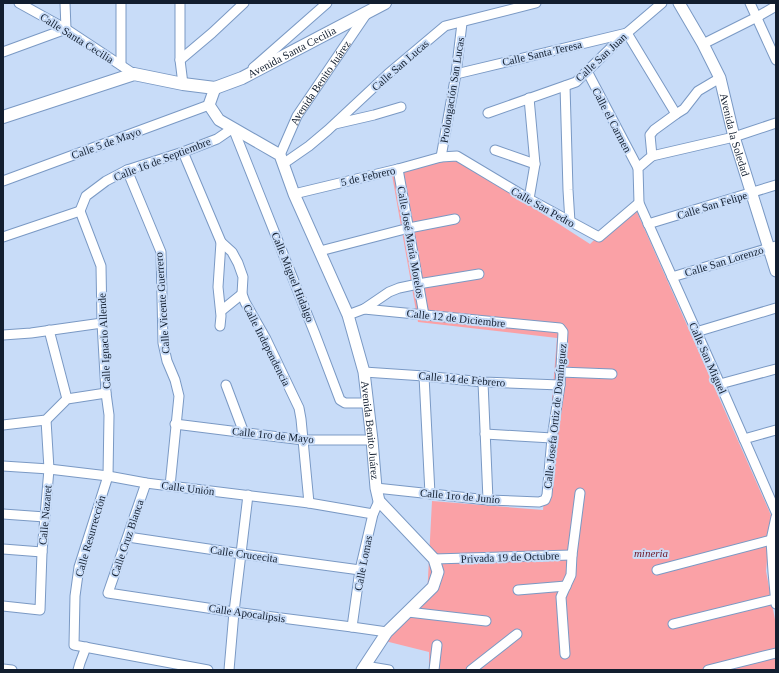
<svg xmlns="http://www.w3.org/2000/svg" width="779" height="673" viewBox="0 0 779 673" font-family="Georgia,serif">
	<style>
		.green { fill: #faa1a6 }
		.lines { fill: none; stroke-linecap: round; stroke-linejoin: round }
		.minor-casing { stroke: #7a99c4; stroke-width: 11 }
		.tertiary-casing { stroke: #7a99c4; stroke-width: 13 }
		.secondary-casing { stroke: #7a99c4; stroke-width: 14 }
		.minor { stroke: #fff; stroke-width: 9 }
		.tertiary { stroke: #fff; stroke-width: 11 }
		.secondary { stroke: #fff; stroke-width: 12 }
		.labels { text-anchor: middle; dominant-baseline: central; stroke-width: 4; stroke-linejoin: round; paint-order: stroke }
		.street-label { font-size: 11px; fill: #121e2f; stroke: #c8dcf8 }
		.park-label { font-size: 11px; font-style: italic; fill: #6d1626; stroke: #c8dcf8 }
	</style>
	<rect width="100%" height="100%" fill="#c8dcf8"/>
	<!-- green -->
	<path class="green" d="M456,158L590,244L633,203L774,522L769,540L766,571L776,625V670H429V652L381,640L427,597L432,501L543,510L557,338L418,322L392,175Z"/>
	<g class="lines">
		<!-- minor casing -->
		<g class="minor-casing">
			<g id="minor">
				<path d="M19,3L66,29L134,74"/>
				<path d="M180,3V60L183,84"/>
				<path d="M750,3L776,60"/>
				<path d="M703,44L757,17L776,6"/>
				<path d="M3,52L66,29L65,3"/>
				<path d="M180,60L212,33L244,3"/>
				<path d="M121,65V3"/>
				<path d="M253,68L327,3"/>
				<path d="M587,71L638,168"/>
				<path d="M456,74L627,33L676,114"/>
				<path d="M720,78L698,91L684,109L676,114L654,130L650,135L652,156L638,168L639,203L720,384L776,512"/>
				<path d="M565,86L568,190L570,222"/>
				<path d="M488,113L576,82L621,38L662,3"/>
				<path d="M335,124L374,115L401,107"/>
				<path d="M495,150L535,164"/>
				<path d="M183,152L221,242L232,252L238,263L243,277L242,294L245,302L266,339L299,408L301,419L309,503"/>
				<path id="s1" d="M280,155L297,116L367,13"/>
				<path d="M652,156L734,137L776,123"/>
				<path d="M441,157L456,74L462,23"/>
				<path d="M283,164L309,146L328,130L388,74L445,26L536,3"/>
				<path d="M398,169L424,315"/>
				<path d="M127,170L161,252L163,343L167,361L175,380L179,396L170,486"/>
				<path d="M3,181L209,105"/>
				<path d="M294,194L398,169L441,157L457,156L529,199L599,237L639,203"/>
				<path d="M529,199L535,164L529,98"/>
				<path d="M80,211L101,266L102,323L106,393L109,415L108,476L79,567L75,596L74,645L208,670"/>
				<path d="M80,211L86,196L106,181L127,170L183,152L217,139L233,128L315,334L340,400L345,403H368"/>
				<path d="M648,224L776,185"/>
				<path d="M3,237L80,211"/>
				<path d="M320,251L409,228L455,219"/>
				<path d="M672,277L776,246"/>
				<path d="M364,309L389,292L399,288L418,284L479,274"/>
				<path d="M221,311L242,294"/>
				<path d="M348,315L364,309L560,328L563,332L560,385L552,438L547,495L545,500L539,502L488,500L376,488"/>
				<path d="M220,326L221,316L218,287L221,242"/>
				<path d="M49,330L67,399"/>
				<path d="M696,332L776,308"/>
				<path d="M3,335L31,333L102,323"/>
				<path d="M364,372L424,376L483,382L560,385"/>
				<path d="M560,372L612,374"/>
				<path d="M424,376L430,494"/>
				<path d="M483,382L488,500"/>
				<path d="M720,384L776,369"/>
				<path d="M226,385L244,433"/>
				<path d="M175,424L303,440H372"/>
				<path d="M3,425L46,420L67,399L106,393"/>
				<path d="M485,434L552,438"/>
				<path d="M744,439L776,430"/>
				<path d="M3,466L49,469L108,476L146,483L170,486L309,503L373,514"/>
				<path d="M146,483L108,593L234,612L352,627L387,632"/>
				<path d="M3,514L45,517"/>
				<path d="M776,517L771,540L773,572L776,604"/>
				<path d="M128,537L242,554L360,570"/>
				<path d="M3,549L42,552"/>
				<path d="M434,559L572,555"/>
				<path d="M657,570L771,540"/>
				<path d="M518,590L566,586"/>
				<path d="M3,606L40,610L42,552L49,469L46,420"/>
				<path d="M408,612L486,621"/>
				<path d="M673,624L775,599"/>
				<path d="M352,627L360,570L373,514L379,501"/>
				<path d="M565,654L561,597L564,590L571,575L572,555L580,493"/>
				<path d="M365,666L389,670"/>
				<path d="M3,669L12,670"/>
				<path d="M78,670L80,663L86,647"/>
				<path d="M229,670L234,612L248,495"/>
				<path d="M434,670L437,645"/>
				<path d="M471,670L517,634"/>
				<path d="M708,670L776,653"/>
			</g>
		</g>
		<!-- tertiary casing -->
		<g class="tertiary-casing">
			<g id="tertiary">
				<path id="s2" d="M679,3L703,44L720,78L734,137L776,271"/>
				<path id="s3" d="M215,88L209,105L219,120L280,155L294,194L348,315L364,372L372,440L376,488L379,501L434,559L438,572L433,587L387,632L362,670"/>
			</g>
		</g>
		<!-- secondary casing -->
		<g class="secondary-casing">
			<g id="secondary">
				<path id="s4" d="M3,117L134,74L183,84L215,88L242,78L385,3"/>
			</g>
		</g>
		<!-- minor -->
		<use href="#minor" class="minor"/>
		<!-- tertiary -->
		<use href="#tertiary" class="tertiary"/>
		<!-- secondary -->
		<use href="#secondary" class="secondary"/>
	</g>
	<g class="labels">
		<!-- street labels -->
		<g class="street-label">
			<text transform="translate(77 38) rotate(32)">Calle Santa Cecilia</text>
			<text stroke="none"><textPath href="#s4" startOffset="305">Avenida Santa Cecilia</textPath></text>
			<text transform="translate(542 53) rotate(-13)">Calle Santa Teresa</text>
			<text transform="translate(601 57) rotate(-43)">Calle San Juan</text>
			<text transform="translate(400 65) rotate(-41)">Calle San Lucas</text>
			<text stroke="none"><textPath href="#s1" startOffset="83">Avenida Benito Juárez</textPath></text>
			<text transform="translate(452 90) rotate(-81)">Prolongación San Lucas</text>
			<text transform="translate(612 120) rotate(62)">Calle el Carmen</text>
			<text stroke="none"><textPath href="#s2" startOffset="144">Avenida la Soledad</textPath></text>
			<text transform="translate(106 143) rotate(-20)">Calle 5 de Mayo</text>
			<text transform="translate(162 159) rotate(-21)">Calle 16 de Septiembre</text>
			<text transform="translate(368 176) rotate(-13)">5 de Febrero</text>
			<text transform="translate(712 205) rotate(-17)">Calle San Felipe</text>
			<text transform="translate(543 207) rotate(29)">Calle San Pedro</text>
			<text transform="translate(411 242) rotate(80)">Calle José María Morelos</text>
			<text transform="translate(724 261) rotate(-17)">Calle San Lorenzo</text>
			<text transform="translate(293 277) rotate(68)">Calle Miguel Hidalgo</text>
			<text transform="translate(162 303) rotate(-94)">Calle Vicente Guerrero</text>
			<text transform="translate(456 318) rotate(6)">Calle 12 de Diciembre</text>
			<text transform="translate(104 341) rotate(-93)">Calle Ignacio Allende</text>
			<text transform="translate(267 345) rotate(63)">Calle Independencia</text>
			<text transform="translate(708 358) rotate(66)">Calle San Miguel</text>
			<text transform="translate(462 379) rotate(5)">Calle 14 de Febrero</text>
			<text transform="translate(555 416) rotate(-84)">Calle Josefa Ortiz de Domínguez</text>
			<text stroke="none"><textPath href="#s3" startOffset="398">Avenida Benito Juárez</textPath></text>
			<text transform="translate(273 435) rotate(6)">Calle 1ro de Mayo</text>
			<text transform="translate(188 488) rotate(7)">Calle Unión</text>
			<text transform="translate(460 496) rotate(5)">Calle 1ro de Junio</text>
			<text transform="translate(45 515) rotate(-85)">Calle Nazaret</text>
			<text transform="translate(90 536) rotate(-74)">Calle Resurrección</text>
			<text transform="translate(127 538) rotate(-71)">Calle Cruz Blanca</text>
			<text transform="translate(244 554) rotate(8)">Calle Crucecita</text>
			<text transform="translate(510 557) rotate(-2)">Privada 19 de Octubre</text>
			<text transform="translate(363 563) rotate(-79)">Calle Lomas</text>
			<text transform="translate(247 613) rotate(8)">Calle Apocalipsis</text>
		</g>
		<!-- park labels -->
		<g class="park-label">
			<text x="651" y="553">mineria</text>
		</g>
	</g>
	<!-- border -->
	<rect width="779" height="673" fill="none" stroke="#121e2f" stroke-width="8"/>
</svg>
